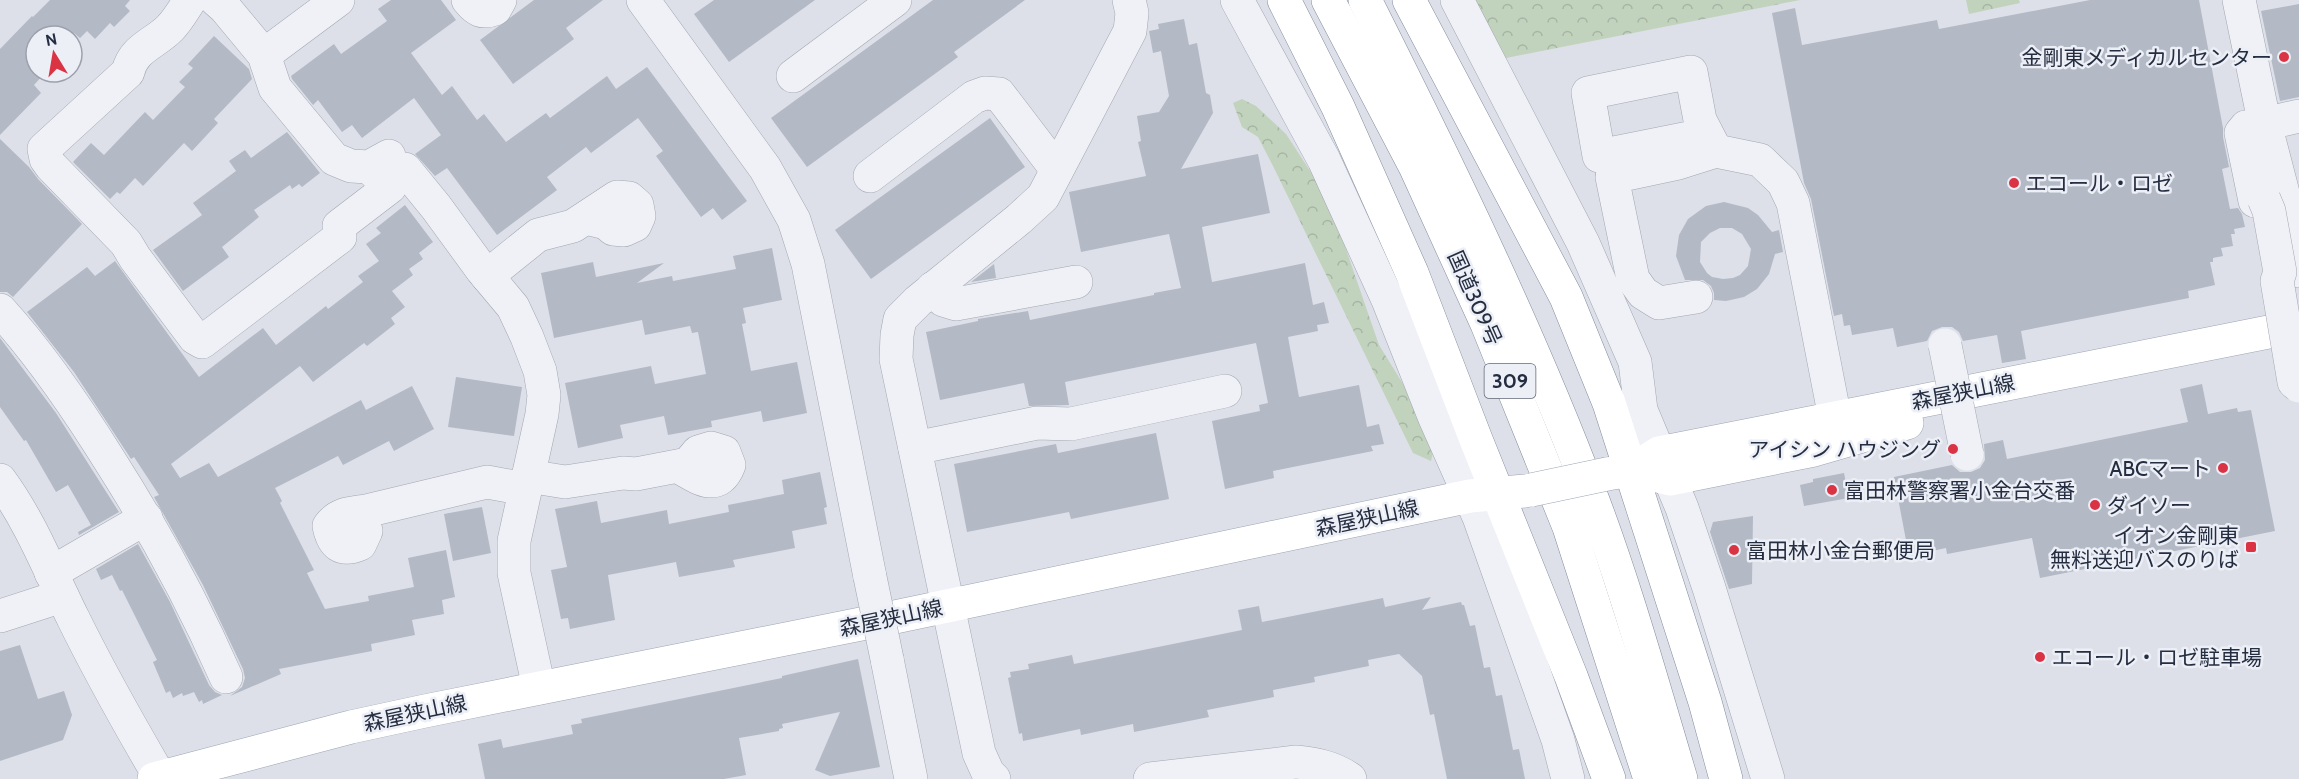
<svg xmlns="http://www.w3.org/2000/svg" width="2299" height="779" viewBox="0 0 2299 779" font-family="Cabin,'Noto Sans JP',sans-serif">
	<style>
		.forest { fill: url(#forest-crowns) }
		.building { fill: #b3b9c5; fill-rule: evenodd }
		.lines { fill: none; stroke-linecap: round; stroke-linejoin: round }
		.minor-casing { stroke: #a2a7b2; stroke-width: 34 }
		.major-casing { stroke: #9ba4b5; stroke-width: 34 }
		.highway-casing { stroke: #838da0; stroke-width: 34 }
		.minor { stroke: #f0f1f6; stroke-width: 33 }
		.major { stroke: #fff; stroke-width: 33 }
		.highway { stroke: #fff; stroke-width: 33 }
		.minor-bridge-casing { stroke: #a2a7b2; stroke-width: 34; stroke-linecap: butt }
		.major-bridge-casing { stroke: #9ba4b5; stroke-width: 34; stroke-linecap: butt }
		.minor-bridge { stroke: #f0f1f6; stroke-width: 33 }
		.major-bridge { stroke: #fff; stroke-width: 33 }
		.poi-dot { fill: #da3444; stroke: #eceff6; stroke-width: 2 }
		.labels { text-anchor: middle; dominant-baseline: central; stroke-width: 5; stroke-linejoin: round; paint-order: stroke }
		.shield { fill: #eceff6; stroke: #616777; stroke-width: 1.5 }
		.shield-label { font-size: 20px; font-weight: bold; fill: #252d40 }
		.poi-label { font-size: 21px; fill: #252d40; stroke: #eceff6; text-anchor: start }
		.street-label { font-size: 21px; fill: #252d40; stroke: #eceff6 }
	</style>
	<defs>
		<pattern id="forest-crowns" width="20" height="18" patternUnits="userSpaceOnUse" patternTransform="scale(1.5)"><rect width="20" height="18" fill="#c1d3bd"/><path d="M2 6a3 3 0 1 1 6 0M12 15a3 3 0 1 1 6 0" fill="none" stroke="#a6b5a4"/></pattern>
	</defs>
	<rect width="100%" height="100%" fill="#dde0e8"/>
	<!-- forest -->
	<g class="forest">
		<path d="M1474,0H1800L1506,58Z"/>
		<path d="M1966,0H2019L2020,3L1969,14Z"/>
		<path d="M1242,99L1256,106L1286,134L1329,200L1379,345L1413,400L1435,444L1431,461L1413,453L1273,166L1258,137L1242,127L1233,103Z"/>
	</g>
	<!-- building -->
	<g class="building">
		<path d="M50,0H130L125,6L130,11L114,27L110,23L95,39L87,31L80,38L74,33L71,36H36V72L42,76L34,85L41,93L0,135V49L32,16L33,17Z"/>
		<path d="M391,0H441L456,20L411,53L442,95L452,86L477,120L484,114L506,142L546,113L550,118L607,76L616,89L647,67L747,201L722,220L713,208L701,217L656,156L663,151L638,118L591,153L586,147L547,177L557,190L497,235L447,168L435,176L415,154L441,135L414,98L362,138L352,125L342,132L318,100L313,105L292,79L291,76L334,44L341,54L387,21L378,9Z"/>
		<path d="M534,0H603L566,28L574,39L513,84L480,40Z"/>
		<path d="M714,0H815L729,62L694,14Z"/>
		<path d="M933,0H1025L954,52L958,57L807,167L771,118Z"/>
		<path d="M2090,0H2199L2223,128V137L2229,167L2222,169L2230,209L2238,208L2242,214L2245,227L2234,229L2235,234H2231L2233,246L2221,248L2223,256L2213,258V262H2210L2215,285L2188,291L2189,298L2021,331L2026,359L2002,363L1997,335L1963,341L1959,332L1952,327H1942L1932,331L1927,341L1897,347L1893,328L1852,335L1850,325L1844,326L1842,314L1834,316L1811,199L1804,183L1772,13L1795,8L1802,45L1937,20L1939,29Z"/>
		<path d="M2299,4V97L2280,101L2261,11Z"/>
		<path d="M1184,19L1189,45L1197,43L1206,93L1210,95L1213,113L1181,169L1258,154L1270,213L1202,227L1212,282L1305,263L1313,305L1324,302L1329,323L1317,325L1318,331L1288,337L1299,397L1359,385L1367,427L1379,424L1384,444L1371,446L1373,451L1273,471L1274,478L1225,489L1212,421L1260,411L1259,405L1268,403L1256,343L1065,382L1069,405L1029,406L1024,383L940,400L926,332L978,321V319L1028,311L1030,320L1154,295V293L1181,288L1169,234L1081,252L1069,192L1146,176L1138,142L1141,141L1137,116L1159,112L1169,96L1161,51L1153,53L1149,31L1159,29L1158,24Z"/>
		<path d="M214,36L249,69L252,79L214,119L218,123L192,151L184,143L143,186L135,178L120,194L117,192L110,199L73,162L91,143L104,155L145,112L153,120L185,87L179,82L193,68L188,64Z"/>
		<path d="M990,118L1025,167L871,279L835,230Z"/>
		<path d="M287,132L320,173L302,187L299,184L292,189L290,185L254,210L259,217L222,247L229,257L183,291L153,250L202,215L193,203L236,171L229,161L245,150L251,158Z"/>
		<path d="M0,139L29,167L38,179L82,224L13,297L7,292H0Z"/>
		<path d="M1724,202L1748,208L1758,215L1772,232L1779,230L1783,252L1775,254L1769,274L1757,289L1744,297L1726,301L1714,300V293L1711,286L1703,280H1685L1676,256L1679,235L1688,219L1706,206ZM1720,228H1732L1742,234L1751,249L1748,266L1740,275L1733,278L1723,279L1712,277L1707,273L1700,262L1701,242L1710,233Z"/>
		<path d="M405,205L433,242L419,253L423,259L409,269L413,275L392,291L405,307L391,318L395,324L367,346L364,343L313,382L300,366L171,464L180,478L209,463L218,477L361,400L366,410L412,386L434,429L394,451L389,441L343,465L338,456L275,488L282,501L280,503L314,570L307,573L325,609L369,601L368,596L414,587L408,558L446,550L455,597L442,600L444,614L412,620L415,635L371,644L372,651L279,669L281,674L230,696L242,687L245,678L243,669L203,585L154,497L159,495L134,457L131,459L74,372L27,312L87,267L95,276L115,261L199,377L263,328L276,345L326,306L328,309L363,282L358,276L379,261L366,244L381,233L376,228Z"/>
		<path d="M772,248L782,300L743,308L746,323L742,324L751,371L797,362L807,413L763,422L761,411L711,421L712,427L668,435L664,416L620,425L623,438L578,448L565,383L651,366L655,384L706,374L698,332L692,333L690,326L645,335L642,320L554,338L541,273L593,262L596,277L664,263L637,283L672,276L673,281L736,269L733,256Z"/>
		<path d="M994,264L996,278L971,282Z"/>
		<path d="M0,338L56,413L119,512L79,535L78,532L91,525L68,485L56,492L26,440L24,441L0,407Z"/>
		<path d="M456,377L522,387L514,436L448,427Z"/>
		<path d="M2202,384L2208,414L2237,408L2238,412L2251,410L2275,531L2040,578L2032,538L1947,554L1946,548L1909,556L1894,477L1952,465L1960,472H1971L1980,468L1985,460L1984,444L2003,440L2007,459L2188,422L2180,389Z"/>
		<path d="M1156,433L1169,499L1071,519L1069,512L967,532L954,464L1056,444L1058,453Z"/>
		<path d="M820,472L827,507L824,508L827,524L792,531L795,548L733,560L735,567L679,577L676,562L608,575L615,620L570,629L568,618L561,619L551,570L567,567L555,509L597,501L601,523L667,510L669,524L729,512L728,505L784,494L782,480Z"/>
		<path d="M1844,473L1849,498L1804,506L1800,485L1813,482V479Z"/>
		<path d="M482,507L491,553L453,561L444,514Z"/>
		<path d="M1753,516L1752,584L1729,589L1710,532L1713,522Z"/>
		<path d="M138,544L170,602L209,685L215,692L222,695L203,704L202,700L199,702L194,692L183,696L182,693L173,698L170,691L166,693L153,662L157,660L122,590L120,591L112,575L101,580L96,569Z"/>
		<path d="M1431,597L1422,610L1461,602L1462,605H1464L1470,626L1475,625L1484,668L1490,667L1496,696L1502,695L1513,750L1519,749L1525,779H1447L1434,714L1430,715L1422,676L1399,654L1368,660L1369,666L1314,677L1315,682L1273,690L1274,697L1207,710L1209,717L1134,732L1133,724L1081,735L1080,729L1023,741L1022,733L1019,734L1008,678L1011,677L1010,672L1029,669L1028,664L1072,655L1074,664L1242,630L1238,610L1259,606L1262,622L1383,598L1385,607Z"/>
		<path d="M20,645L38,699L64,691L72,715L63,740L0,761V651Z"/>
		<path d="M858,659L880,767L830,776L815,770L840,712L782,724L783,728L779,729V731L739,738L746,775L724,779H485L478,744L501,739L503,748L573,734L571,725L582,723L581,719L782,678V676Z"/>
	</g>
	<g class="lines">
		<!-- minor casing -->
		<g class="minor-casing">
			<g id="minor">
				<path d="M190,0C184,9 178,20 170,28C156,43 133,48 128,72L44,149L46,159L51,166L126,243L135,258L195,338L202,342L340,237L339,226L390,187L369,167"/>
				<path d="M216,0L225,8L264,55L275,88L334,159L351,166L369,167L389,156"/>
				<path d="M468,0C476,10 482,14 495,9L500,0"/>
				<path d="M643,0L765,168L794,220L808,264L870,577"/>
				<path d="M1237,0L1324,160L1388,300L1434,416L1479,517L1558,740L1568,779"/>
				<path d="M1457,0L1583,243L1635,362L1641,410L1682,508L1709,588L1768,779"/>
				<path d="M2239,0L2263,116L2284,197L2299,271"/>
				<path d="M264,55L338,0"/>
				<path d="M1691,72L1700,120L1716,151L1694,137L1599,156L1588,93Z"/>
				<path d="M793,76L895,0"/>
				<path d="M2264,124L2299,116"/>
				<path d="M2257,162L2251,131L2246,127L2241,133L2255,201L2284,197"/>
				<path d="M398,174L405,169L436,207L482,270L513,307L527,337L540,371L544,395L542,414L514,541V573L539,688"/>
				<path d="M870,176L974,97L985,93L999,94L1057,170"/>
				<path d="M487,276L538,235L573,226L617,197L629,198L637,205L639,216L635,225L624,230L613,229L606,223L586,218"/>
				<path d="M933,288L943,300L956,304L1076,282"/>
				<path d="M1696,297L1659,303L1643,293L1633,279L1612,177L1678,163L1716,151L1760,160L1783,182L1793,203L1835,418"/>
				<path d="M0,310C42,356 77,408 110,461C154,530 193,602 226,677"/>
				<path d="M915,448L1037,423L1071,424L1225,391"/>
				<path d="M528,476L565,482L623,473L636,474L688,464L698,452L711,448L724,452L729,465C718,494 697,477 677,466"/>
				<path d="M0,480C31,522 50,572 73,618C100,673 130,726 161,779"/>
				<path d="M366,511L363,521L366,531L360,544C341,552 333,545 329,526C339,513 351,513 366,511L487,482L525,489"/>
				<path d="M51,573L146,518"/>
				<path d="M0,616L62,596"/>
				<path d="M887,659L911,779"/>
				<path d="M994,779L988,773L979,753L896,359L897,335L900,319L918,301L1019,219L1043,197L1130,31L1132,13L1129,0"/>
				<path d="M1150,779L1296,762C1316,764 1333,767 1350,779"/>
			</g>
		</g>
		<!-- major casing -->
		<g class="major-casing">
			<g id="major">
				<path d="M1632,470L1670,479L1814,450L1907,423"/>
				<path d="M1607,474L1632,470L1659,453L2299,326"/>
				<path d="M154,779L351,727L425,711L871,622L1470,496L1525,491"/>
			</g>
		</g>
		<!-- highway casing -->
		<g class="highway-casing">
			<g id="highway">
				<path d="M1284,0L1338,107L1412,273L1475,437L1571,676L1609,779"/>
				<path d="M1328,0L1415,166L1487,324L1569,527L1650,779"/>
				<path d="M1365,0C1446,161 1525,322 1589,490C1625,584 1652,682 1681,779"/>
				<path d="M1409,0L1566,297L1609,403L1705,702L1726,779"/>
			</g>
		</g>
		<!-- minor -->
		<use href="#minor" class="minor"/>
		<!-- major -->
		<use href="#major" class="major"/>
		<!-- highway -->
		<use href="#highway" class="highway"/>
		<!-- minor-bridge casing -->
		<g class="minor-bridge-casing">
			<g id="minor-bridge">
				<path d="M2264,199L2269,211L2280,272L2277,281L2294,382L2299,386"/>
				<path d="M1945,345L1967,454"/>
				<path d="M870,577L887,659"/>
			</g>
		</g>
		<!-- major-bridge casing -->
		<g class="major-bridge-casing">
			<path id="major-bridge" d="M1531,490L1607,474"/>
		</g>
		<!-- minor-bridge -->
		<use href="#minor-bridge" class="minor-bridge"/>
		<!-- major-bridge -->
		<use href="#major-bridge" class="major-bridge"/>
	</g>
	<!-- markers -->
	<g class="poi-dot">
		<circle cx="2284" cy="57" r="6"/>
		<circle cx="2014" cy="183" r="6"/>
		<circle cx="1953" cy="449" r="6"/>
		<circle cx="2223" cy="468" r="6"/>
		<circle cx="1832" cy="490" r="6"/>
		<circle cx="2095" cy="505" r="6"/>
		<rect x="2245" y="541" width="12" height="12" rx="3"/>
		<circle cx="1734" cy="550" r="6"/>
		<circle cx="2040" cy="657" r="6"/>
	</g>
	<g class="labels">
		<!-- shield labels -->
		<rect class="shield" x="1484.5" y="364" width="51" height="34" rx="4.5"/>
		<g class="shield-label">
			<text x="1510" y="381">309</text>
		</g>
		<!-- poi labels -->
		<g class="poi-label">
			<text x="2272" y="57" text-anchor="end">金剛東メディカルセンター</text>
			<text x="2026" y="183">エコール・ロゼ</text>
			<text x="1941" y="449" text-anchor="end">アイシン ハウジング</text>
			<text x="2211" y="468" text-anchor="end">ABCマート</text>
			<text x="1844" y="490">富田林警察署小金台交番</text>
			<text x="2107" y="505">ダイソー</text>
			<text x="2239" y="535" text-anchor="end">イオン金剛東<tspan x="2239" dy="24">無料送迎バスのりば</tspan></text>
			<text x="1746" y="550">富田林小金台郵便局</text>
			<text x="2052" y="657">エコール・ロゼ駐車場</text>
		</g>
		<!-- street labels -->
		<g class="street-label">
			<text transform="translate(1475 298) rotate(66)">国道309号</text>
			<text transform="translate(1963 392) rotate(-11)">森屋狭山線</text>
			<text transform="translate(1367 518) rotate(-12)">森屋狭山線</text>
			<text transform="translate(891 618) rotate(-12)">森屋狭山線</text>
			<text transform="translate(415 713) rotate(-12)">森屋狭山線</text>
		</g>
	</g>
	<!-- north arrow -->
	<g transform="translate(54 54) rotate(349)"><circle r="28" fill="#eceff6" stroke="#9ca1ad" stroke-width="1.5"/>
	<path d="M0-4.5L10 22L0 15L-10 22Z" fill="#da3444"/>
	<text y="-9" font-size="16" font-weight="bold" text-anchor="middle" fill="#252d40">N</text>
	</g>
</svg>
